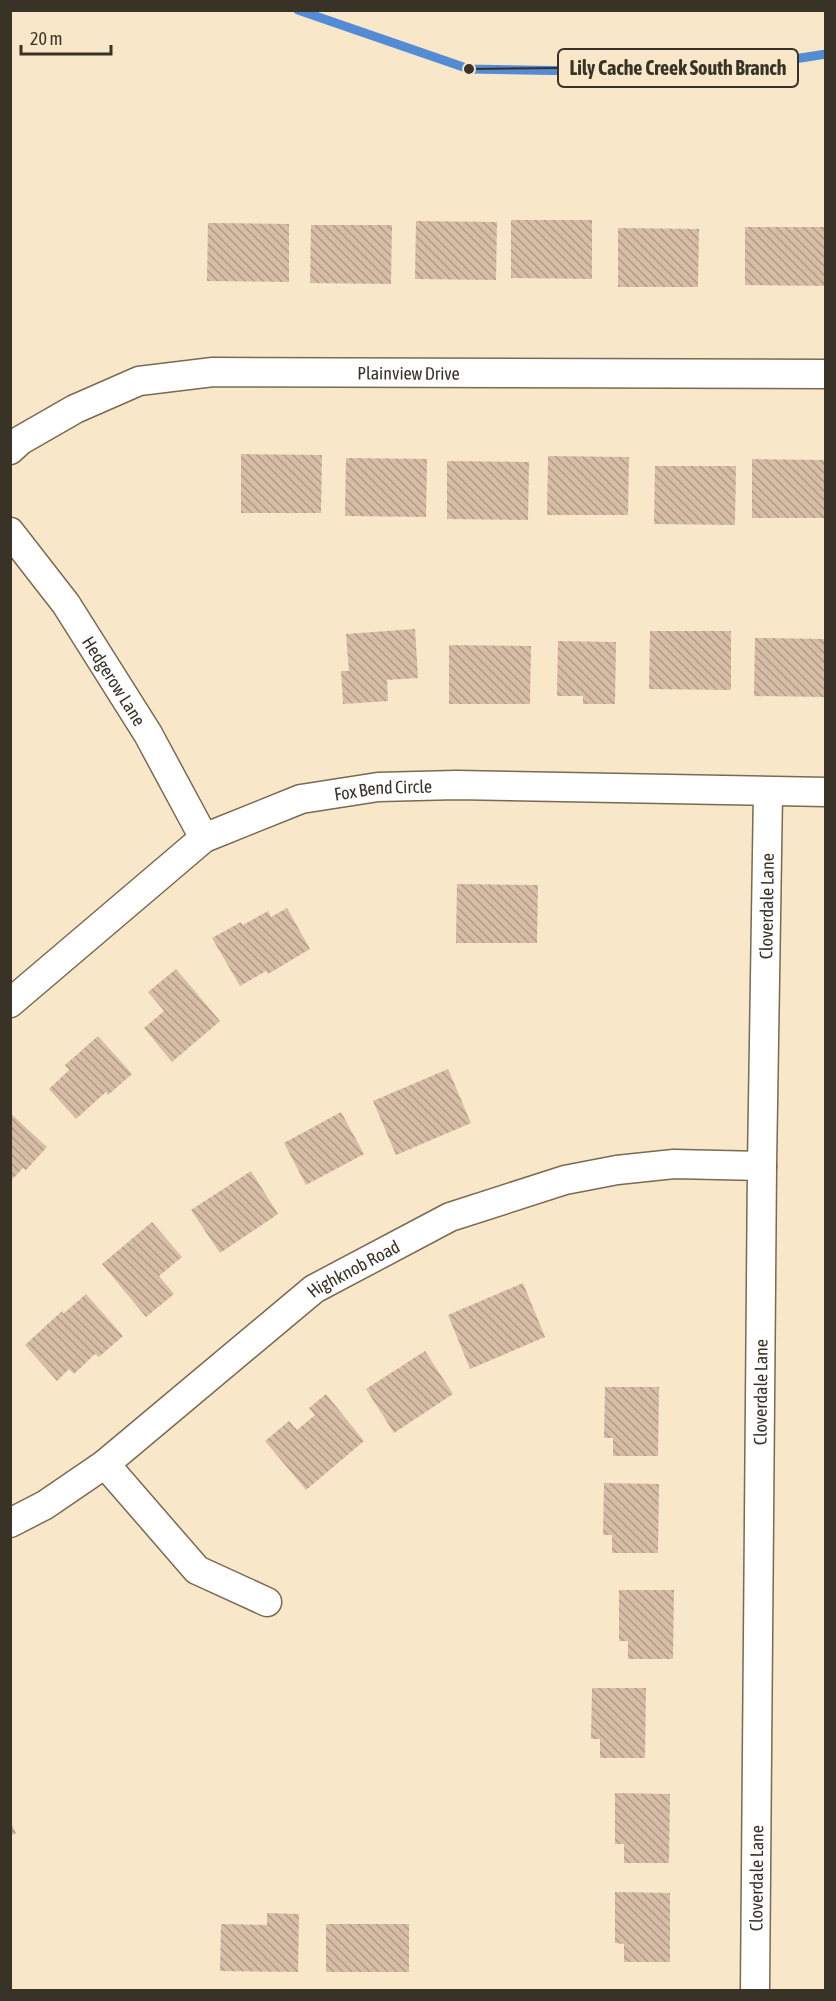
<svg xmlns="http://www.w3.org/2000/svg" width="836" height="2001" viewBox="0 0 836 2001" font-family="'Asap Condensed',sans-serif">
	<style>
		.lines { fill: none; stroke-linecap: round; stroke-linejoin: round }
		.stream { stroke: #538cd5; stroke-width: 9 }
		.building { fill: url(#building-back-hatch) }
		.street-casing { stroke: #796a50; stroke-width: 31 }
		.street { stroke: #fff; stroke-width: 28 }
		.labels { text-anchor: middle; dominant-baseline: central; stroke-width: 4.5; stroke-linejoin: round; paint-order: stroke }
		.street-label { font-size: 18px; fill: #393327; stroke: #f8e7c9 }
		.leader { fill: none; stroke: #393327; stroke-width: 2 }
		.callout-dot { fill: #393327; stroke: #f8e7c9; stroke-width: 2 }
		.callout { fill: #f8e7c9; stroke: #393327; stroke-width: 2 }
		.callout-label { font-size: 20px; text-anchor: middle; font-weight: bold; fill: #393327 }
	</style>
	<defs>
		<pattern id="building-back-hatch" width="6" height="6" patternUnits="userSpaceOnUse" patternTransform="scale(1.5)"><rect width="6" height="6" fill="#d7bda5"/><path d="M-1 5l2 2M0 0l6 6M5-1l2 2" fill="none" stroke="#af9a86"/></pattern>
	</defs>
	<rect width="100%" height="100%" fill="#f8e7c9"/>
	<g class="lines">
		<!-- stream -->
		<path class="stream" d="M298,10L469,69L706,73L826,54"/>
	</g>
	<!-- building -->
	<g class="building">
		<path d="M511,220H592V279L511,278Z"/>
		<path d="M416,221L497,222L496,280L415,279Z"/>
		<path d="M208,223L289,224V282L207,281Z"/>
		<path d="M311,225H392L391,284L310,283Z"/>
		<path d="M745,227H826V286L745,285Z"/>
		<path d="M618,228L699,229L698,287H618Z"/>
		<path d="M241,454L322,455L321,513H241Z"/>
		<path d="M548,456L629,457L628,515H547Z"/>
		<path d="M346,458L427,459L426,517L345,516Z"/>
		<path d="M752,459L826,460V518H752Z"/>
		<path d="M447,461L529,462L528,520L447,519Z"/>
		<path d="M655,466H736L735,525L654,524Z"/>
		<path d="M415,629L418,678L387,680L388,701L343,704L341,671H349L346,634Z"/>
		<path d="M650,631H731V690L649,689Z"/>
		<path d="M755,638L826,639V697L754,696Z"/>
		<path d="M558,641L616,642L615,704H583V696H557Z"/>
		<path d="M449,645L531,646L530,704H449Z"/>
		<path d="M457,884L538,885L537,943H456Z"/>
		<path d="M287,908L310,949L268,974L266,971L240,986L212,938L241,922L243,925L268,911L271,917Z"/>
		<path d="M176,969L220,1021L172,1062L144,1028L164,1011L148,992Z"/>
		<path d="M98,1036L132,1074L108,1095L106,1092L76,1119L49,1089L69,1070L65,1065Z"/>
		<path d="M448,1069L471,1123L396,1155L373,1101Z"/>
		<path d="M341,1112L364,1154L306,1185L284,1143Z"/>
		<path d="M10,1113L47,1147L26,1170L23,1168L10,1182Z"/>
		<path d="M251,1171L278,1214L220,1253L191,1210Z"/>
		<path d="M152,1222L182,1257L159,1276L174,1294L146,1317L102,1264Z"/>
		<path d="M523,1283L545,1337L470,1369L448,1315Z"/>
		<path d="M86,1294L123,1336L99,1357L95,1354L74,1374L69,1369L57,1381L25,1345L62,1311L63,1314Z"/>
		<path d="M425,1351L453,1394L394,1433L366,1389Z"/>
		<path d="M605,1387H659L658,1456H613V1438H604Z"/>
		<path d="M326,1394L364,1441L306,1490L265,1441L289,1421L297,1430L315,1415L309,1408Z"/>
		<path d="M604,1483L659,1484L658,1553H612V1535H603Z"/>
		<path d="M619,1590H674L673,1659H628V1641H619Z"/>
		<path d="M592,1688H646L645,1758H600V1739H591Z"/>
		<path d="M615,1793L670,1794L669,1863H624V1844H615Z"/>
		<path d="M10,1821L16,1833L10,1836Z"/>
		<path d="M615,1892L670,1893V1962H624V1944L615,1943Z"/>
		<path d="M267,1913L299,1914L298,1972L220,1971L221,1924L267,1925Z"/>
		<rect x="326" y="1924" width="83" height="48"/>
	</g>
	<g class="lines">
		<!-- street casing -->
		<g class="street-casing">
			<g id="street">
				<path id="s1" d="M10,450L21,440L75,409L139,381L213,372L826,374"/>
				<path id="s2" d="M10,532L66,604L148,734L204,838"/>
				<path id="s3" d="M10,1003L204,838L301,799L378,787L456,785L826,792"/>
				<path d="M105,1464L197,1570L267,1602"/>
				<path id="s4" d="M10,1523L45,1505L105,1464L314,1289L450,1217L565,1180L617,1170L674,1164L762,1166"/>
				<path id="s5" d="M755,1990L762,1166L768,792"/>
			</g>
		</g>
		<!-- street -->
		<use href="#street" class="street"/>
	</g>
	<g class="labels">
		<!-- street labels -->
		<g class="street-label">
			<text stroke="none"><textPath href="#s1" startOffset="417">Plainview Drive</textPath></text>
			<text stroke="none"><textPath href="#s2" startOffset="182">Hedgerow Lane</textPath></text>
			<text stroke="none"><textPath href="#s3" startOffset="442">Fox Bend Circle</textPath></text>
			<text stroke="none"><textPath href="#s5" startOffset="1084">Cloverdale Lane</textPath></text>
			<text stroke="none"><textPath href="#s4" startOffset="429">Highknob Road</textPath></text>
			<text stroke="none"><textPath href="#s5" startOffset="598">Cloverdale Lane</textPath></text>
			<text stroke="none"><textPath href="#s5" startOffset="112">Cloverdale Lane</textPath></text>
		</g>
	</g>
	<!-- callouts -->
	<path class="leader" d="M469 69L558 68"/>
	<circle class="callout-dot" cx="469" cy="69" r="6"/>
	<rect class="callout" x="558" y="49" width="240" height="38" rx="6"/>
	<g class="callout-label">
		<text x="678" y="75">Lily Cache Creek South Branch</text>
	</g>
	<!-- border -->
	<rect width="836" height="2001" fill="none" stroke="#393327" stroke-width="24"/>
	<!-- scale -->
	<path d="M21 45v9h90v-9" fill="none" stroke="#393327" stroke-width="3"/>
	<text x="30" y="45" font-size="18" fill="#393327" stroke="#f8e7c9" stroke-width="4.5" paint-order="stroke">20 m</text>
</svg>
